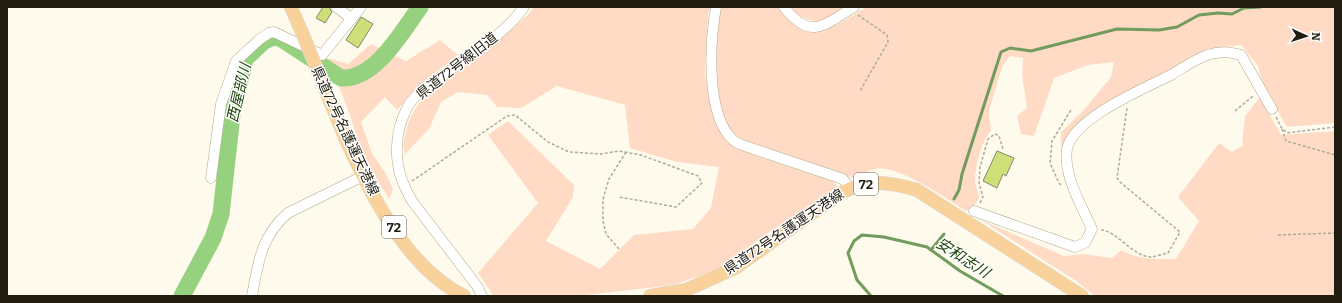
<svg xmlns="http://www.w3.org/2000/svg" width="1342" height="303" viewBox="0 0 1342 303" font-family="Bitter,'Noto Sans JP',serif">
	<style>
		.green { fill: #ffdbc6 }
		.lines { fill: none; stroke-linecap: round; stroke-linejoin: round }
		.stream { stroke: #729b5e; stroke-width: 3 }
		.river { stroke: #95d17f; stroke-width: 17 }
		.building { fill: #cede79; stroke: #848a6b }
		.minor-casing { stroke: #b1a988; stroke-width: 11 }
		.major-casing { stroke: #dbdbd9; stroke-width: 14 }
		.path { stroke: #adaa9c; stroke-width: 1.5; stroke-dasharray: 3 2; stroke-linecap: butt }
		.minor { stroke: #fff; stroke-width: 10 }
		.major { stroke: #f8d29a; stroke-width: 13 }
		.major-bridge-casing { stroke: #dbdbd9; stroke-width: 14; stroke-linecap: butt }
		.major-bridge { stroke: #f8d29a; stroke-width: 13 }
		.labels { text-anchor: middle; dominant-baseline: central; stroke-width: 3; stroke-linejoin: round; paint-order: stroke }
		.shield { fill: #fff; stroke: #636158; stroke-width: 1 }
		.shield-label { font-size: 13px; font-weight: bold; fill: #201d10 }
		.street-label { font-size: 14px; fill: #201d10; stroke: #fff }
		.water-label { font-size: 15px; font-style: italic; fill: #1e450c; stroke: #fff }
	</style>
	<rect width="100%" height="100%" fill="#fefbed"/>
	<!-- green -->
	<g class="green">
		<path d="M533,7H711L708,14L705,75L713,116L731,143L745,152L833,181L838,187L765,235L721,268L674,285L577,296L493,295L478,273L538,203L488,135L508,121L574,185L573,197L546,241L600,269L634,235L693,229L711,208L719,167L677,162L630,148L625,105L557,86L521,108L497,107L487,95L458,92L441,102L429,129L405,154C402,145 404,140 406,131C417,88 458,71 491,47C505,37 517,24 530,13Z"/>
		<path d="M721,7H778C785,16 792,26 803,30C821,37 851,17 866,7H1335V123L1287,127L1263,86L1258,66L1241,45L1207,49L1101,107L1066,139L1062,163L1061,132L1084,110L1111,77L1114,62L1088,65L1054,78L1034,136L1021,134L1017,116L1027,108L1022,74L1023,58L1010,56L1002,67L989,111L991,131C982,139 974,170 975,183C976,188 979,193 979,198C977,204 971,208 966,211C947,199 897,164 876,169C868,170 863,175 857,179L739,139C714,119 716,73 717,44C717,32 716,18 721,7Z"/>
		<path d="M790,7H844C839,11 833,18 827,20C814,24 798,17 790,7Z"/>
		<path d="M440,40L458,55L422,83L397,110L385,97L361,122L372,153L386,174L393,189L389,199L362,155L350,115L328,58L348,64L371,44L406,61Z"/>
		<path d="M1260,97L1281,135L1335,131V296H1095L1076,281L981,220L1064,256L1083,254L1112,258L1121,250C1138,260 1157,259 1176,259L1199,221L1178,197L1219,143L1232,152L1242,146L1245,116Z"/>
	</g>
	<g class="lines">
		<!-- stream -->
		<g class="stream">
			<path d="M954,199L959,190L962,174L1001,52L1010,48L1031,51L1117,29L1159,30L1177,27L1199,15L1218,13L1232,14L1244,8L1261,7"/>
			<path d="M931,250L944,234"/>
			<path d="M871,296L857,280L848,253L854,241L862,235L884,237L927,247L960,271L1003,296"/>
		</g>
		<!-- river -->
		<path class="river" d="M182,296L213,238L221,214L232,115L245,59L263,42L273,37L280,38L341,78C375,80 402,32 420,7"/>
	</g>
	<!-- building -->
	<g class="building">
		<path d="M323,7H329L332,12L325,23L316,18Z"/>
		<path d="M361,17L373,24L358,48L346,40Z"/>
		<path d="M997,151L1014,158L1006,176L1003,174L997,188L983,181Z"/>
	</g>
	<g class="lines">
		<!-- minor casing -->
		<g class="minor-casing">
			<g id="minor">
				<path d="M336,7L351,18"/>
				<path d="M716,7C710,41 705,116 734,141C737,143 742,145 745,146L843,179L850,188"/>
				<path d="M784,7C811,42 825,24 854,7"/>
				<path d="M211,178L221,104L236,61L260,39L269,33L274,32L322,55L361,7"/>
				<path d="M974,211L1075,247L1085,243L1092,229C1082,206 1063,176 1067,149C1073,118 1145,88 1171,75C1183,68 1198,57 1211,54C1222,51 1230,52 1241,55L1272,109"/>
				<path d="M252,296C258,263 261,236 288,213L363,176"/>
				<path d="M482,296L477,286L412,201C402,183 396,168 397,147C397,134 401,120 407,108C414,94 430,85 442,76C470,55 504,35 524,7"/>
			</g>
		</g>
		<!-- major casing -->
		<g class="major-casing">
			<g id="major">
				<path d="M291,7L303,35"/>
				<path d="M346,140C371,195 407,268 464,296"/>
				<path d="M650,296L686,290L735,268L839,194C868,179 887,181 917,190L1082,296"/>
			</g>
		</g>
		<!-- path -->
		<g class="path">
			<path d="M858,15L887,35L888,42L860,91"/>
			<path d="M1235,111L1253,96"/>
			<path d="M1276,117L1281,127L1287,133L1335,127"/>
			<path d="M1282,129L1286,141L1335,155"/>
			<path d="M412,181L507,116L515,115L548,142L569,152L601,154L619,151L641,155L698,176L702,183L676,207L619,197"/>
			<path d="M1061,185L1059,183L1050,163L1052,141L1071,110"/>
			<path d="M980,203L983,197L979,183L980,167L988,139L995,134L999,136L1003,149"/>
			<path d="M1101,230C1116,230 1134,258 1152,257C1157,256 1163,254 1168,253L1180,232L1120,182L1117,178L1127,108"/>
			<path d="M1278,235L1335,233"/>
			<path d="M619,249L606,234L603,221V199L609,179L626,152"/>
		</g>
		<!-- minor -->
		<use href="#minor" class="minor"/>
		<!-- major -->
		<use href="#major" class="major"/>
		<!-- major-bridge casing -->
		<g class="major-bridge-casing">
			<path id="major-bridge" d="M303,35L346,140"/>
		</g>
		<!-- major-bridge -->
		<use href="#major-bridge" class="major-bridge"/>
	</g>
	<g class="labels">
		<!-- shield labels -->
		<g class="shield">
			<rect x="854" y="173" width="24" height="22" rx="3"/>
			<rect x="382" y="216" width="24" height="22" rx="3"/>
		</g>
		<g class="shield-label">
			<text x="866" y="184">72</text>
			<text x="394" y="227">72</text>
		</g>
		<!-- street labels -->
		<g class="street-label">
			<text transform="translate(457 66) rotate(-38)">県道72号線旧道</text>
			<text transform="translate(345 131) rotate(65)">県道72号名護運天港線</text>
			<text transform="translate(784 232) rotate(-34)">県道72号名護運天港線</text>
		</g>
		<!-- water labels -->
		<g class="water-label">
			<text transform="translate(239 93) rotate(-77)">西屋部川</text>
			<text transform="translate(963 258) rotate(33)">安和志川</text>
		</g>
	</g>
	<!-- border -->
	<rect width="1342" height="303" fill="none" stroke="#201d10" stroke-width="16"/>
	<!-- north arrow -->
	<g transform="translate(1306 36) rotate(93)" stroke="#ffffff" stroke-width="3" paint-order="stroke">
	<path d="M0-3L7 15L0 10L-7 15Z" fill="#201d10"/>
	<text y="-6" font-size="11" font-weight="bold" text-anchor="middle" fill="#201d10">N</text>
	</g>
</svg>
